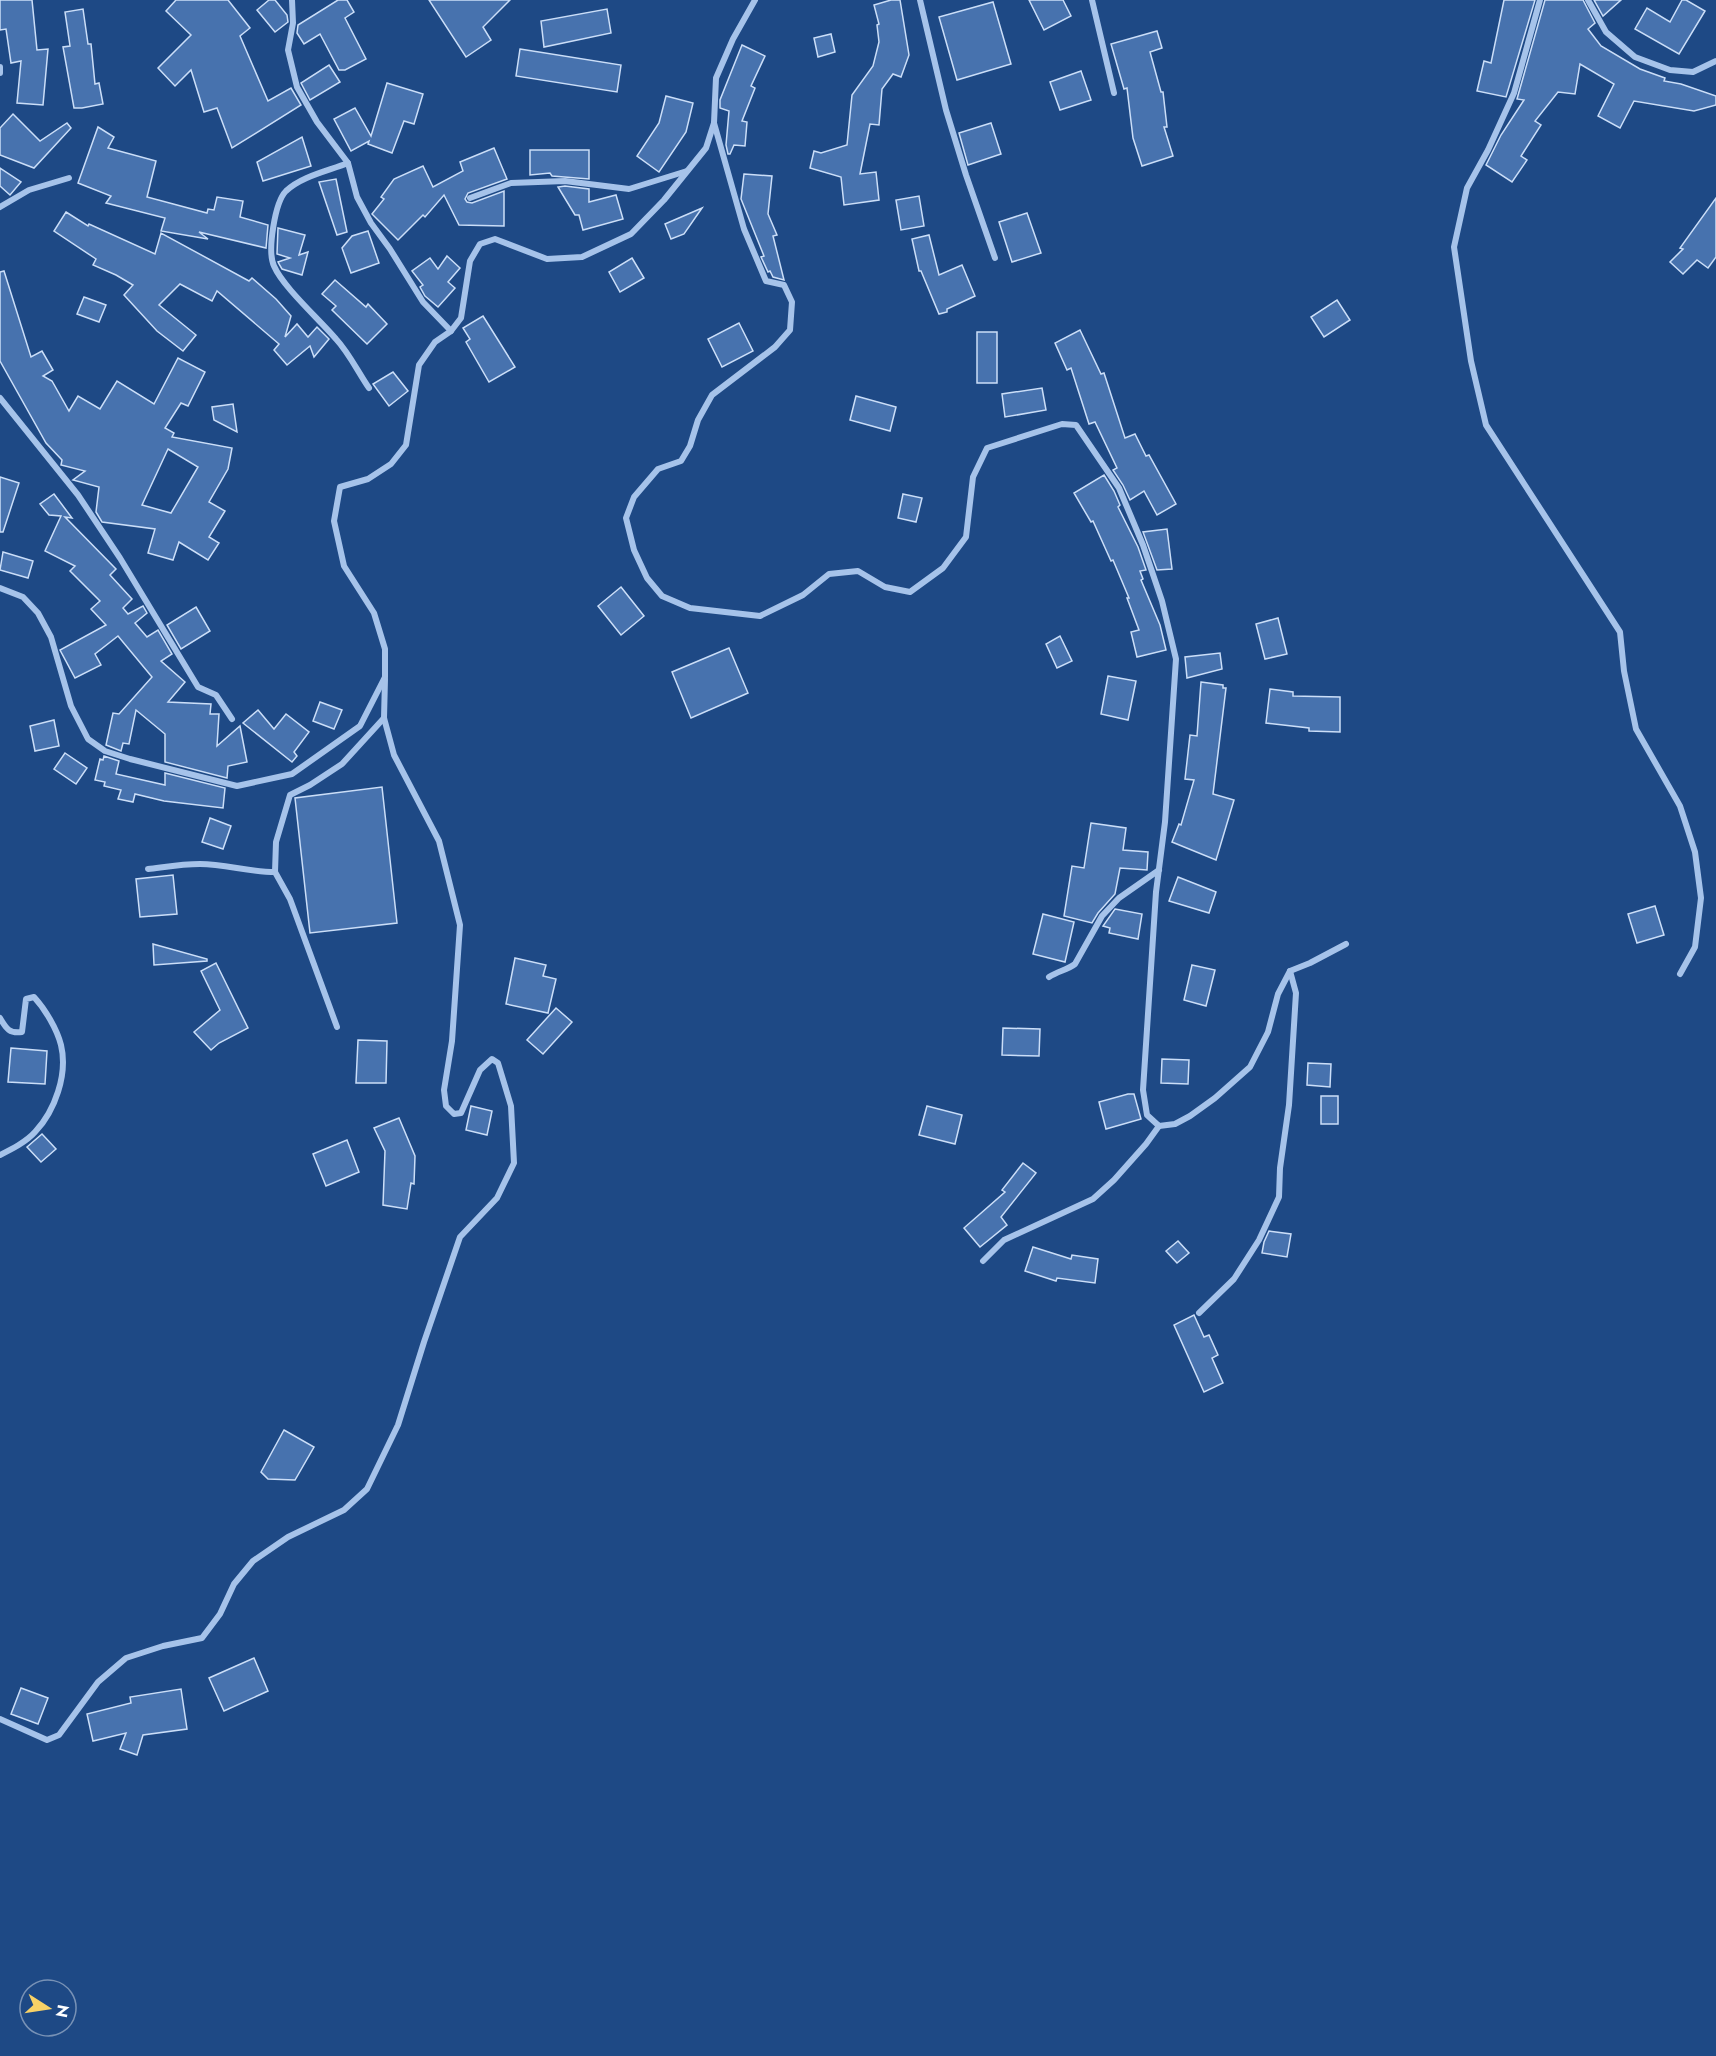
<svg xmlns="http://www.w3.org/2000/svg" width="1716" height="2056" viewBox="0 0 1716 2056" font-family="Jost,sans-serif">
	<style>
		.building { fill: #4772ae; stroke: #cbdef8; stroke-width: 1.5; fill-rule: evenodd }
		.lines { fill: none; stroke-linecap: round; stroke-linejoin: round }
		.minor { stroke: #a6c3ea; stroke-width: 6 }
	</style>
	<rect width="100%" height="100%" fill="#1e4985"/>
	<!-- building -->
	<g class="building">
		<path d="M0,0H32L37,50L48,49L43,105L17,103L21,61L11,63L6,29L0,30Z"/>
		<path d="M176,0H228L250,28L240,36L268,101L291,88L301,105L232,148L217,108L204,112L191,70L175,86L158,68L191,35L166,11Z"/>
		<path d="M269,0H275L287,15L288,22L275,32L257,10Z"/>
		<path d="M338,0H347L354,12L345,18L366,59L345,70H339L320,34L304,44L297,33L298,25Z"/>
		<path d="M429,0H510L483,27L491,40L466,57Z"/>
		<path d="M891,0H900L909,55L901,77L893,74L882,89L879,125L870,124L860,174L876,172L879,200L844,205L841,177L810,168L814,151L821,153L847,145L852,95L873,66L879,42L877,25L879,24L874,5Z"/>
		<path d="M1029,0H1063L1071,16L1044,30Z"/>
		<path d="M1504,0H1535L1506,97L1477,91L1484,61L1491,63Z"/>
		<path d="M1545,0H1583L1595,23L1588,29L1601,46L1640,69L1665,78L1664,81L1681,84L1716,96V105L1694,111L1634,101L1620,128L1598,116L1614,84L1580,64L1575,94L1558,92L1535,121L1541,125L1521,156L1527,160L1512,182L1486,165L1501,135L1524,100L1517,99Z"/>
		<path d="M1594,0H1621L1603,16Z"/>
		<path d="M1682,0H1686L1705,11L1679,54L1635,29L1647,8L1670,22Z"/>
		<path d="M993,2L1011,64L957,80L939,17Z"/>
		<path d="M83,9L88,44H91L95,84L99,83L103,104L82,108H74L63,47L70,46L65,12Z"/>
		<path d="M607,9L611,33L544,47L541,21Z"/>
		<path d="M1157,31L1162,48L1150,52L1161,92H1163L1167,127H1164L1173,156L1142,166L1133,138L1127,88L1124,89L1111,44Z"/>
		<path d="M831,34L835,52L818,57L814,38Z"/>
		<path d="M742,45L765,56L751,86L755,88L742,121L747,122L745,146L734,145L730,154H728L726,145L729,111L720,108V100Z"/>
		<path d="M520,49L621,65L617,92L516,76Z"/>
		<path d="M329,65L340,82L310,100L301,83Z"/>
		<path d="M1081,71L1091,100L1060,110L1050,82Z"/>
		<path d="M387,83L423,94L414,124L404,121L392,153L368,144L369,141L351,151L334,119L355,108L371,136Z"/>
		<path d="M666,96L693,103L686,132L659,172L637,156L659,123Z"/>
		<path d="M13,114L40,141L67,123L71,128L34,168L0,155V128Z"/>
		<path d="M991,123L1001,154L968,165L959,133Z"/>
		<path d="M98,127L114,137L108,148L156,161L147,197L207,213L208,209L214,210L217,197L243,201L240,217L268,225L266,248L199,232L208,239L161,231L165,218L106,203L111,196L78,183Z"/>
		<path d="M302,137L311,166L263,181L257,162Z"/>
		<path d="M494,148L507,179L468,193L465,199L467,202L472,203L504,191V226L459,225L444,195L425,217L423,215L398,240L372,214L384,199L381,197L394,179L423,166L433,187L463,171L460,162Z"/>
		<path d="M530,150H589V179L552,176L550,173L530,175Z"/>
		<path d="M0,168L21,182L10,195L0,186Z"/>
		<path d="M744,174L772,176L768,214L777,235L773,236L784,280L773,277L770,271L768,272L761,257L764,256L741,199Z"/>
		<path d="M336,179L347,232L337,235L319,182Z"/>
		<path d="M565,186L589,189V202L616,195L623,219L583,230L579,215H575L558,187Z"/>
		<path d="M919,196L924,226L901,230L896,200Z"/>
		<path d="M1716,198V257L1708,268L1697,260L1683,274L1670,262L1683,249L1680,248Z"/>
		<path d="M702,208L684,234L671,239L665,224Z"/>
		<path d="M66,212L88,226L89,224L155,254L161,233L249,281L252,278L276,299L291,316L285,337L297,324L308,337L317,327L329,339L314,357L310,346L287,365L274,350L279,344L217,291L212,301L180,284L159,305L196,335L183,351L157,331L124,295L133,285L116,275L93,265L96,259L54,231Z"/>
		<path d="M1027,213L1041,253L1012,262L999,222Z"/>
		<path d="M278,228L305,235L299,255L308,252L302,275L282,269L279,264L278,262L290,258L277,254Z"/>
		<path d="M368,231L379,263L351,273L342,248L352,236Z"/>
		<path d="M929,235L939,275L962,265L975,296L947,309V312L939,314L921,271H919L912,239Z"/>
		<path d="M447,256L460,268L448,282L455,288L438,307L425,296L420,287L423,285L412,271L430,258L438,269Z"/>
		<path d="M632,258L644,278L620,292L609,272Z"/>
		<path d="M4,271L31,357L42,351L53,370L43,376L52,381L69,411L78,396L100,409L117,381L154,404L178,358L205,372L188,406L181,403L165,428L174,433L172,437L232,448L228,469L209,502L225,511L209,537L219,543L208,560L179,542L173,560L148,553L155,529L102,522L96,512L99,487L73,480L85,471L61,465L62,460L46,443L0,361V272ZM168,449L198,467L171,513L142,505Z"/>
		<path d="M335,280L366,307L368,304L387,324L367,344L332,310L336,306L322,294Z"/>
		<path d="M84,297L106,305L99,322L77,314Z"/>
		<path d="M1337,300L1350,320L1324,337L1311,317Z"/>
		<path d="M483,316L515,367L489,382L466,342L470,339L463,328Z"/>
		<path d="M739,323L753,351L722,367L708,339Z"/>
		<path d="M1080,330L1101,374L1104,373L1125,438L1135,434L1146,456L1149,455L1176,504L1157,515L1144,491L1130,500L1123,485L1113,470L1117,468L1095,422L1089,424L1071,368L1067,370L1055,343Z"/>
		<rect x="977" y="332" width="20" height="51"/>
		<path d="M393,372L408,391L389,406L373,384Z"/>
		<path d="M1042,388L1046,410L1005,417L1002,394Z"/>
		<path d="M856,396L896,407L890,431L850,420Z"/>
		<path d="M233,404L237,432L214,420L212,407Z"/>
		<path d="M1104,475L1114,491L1120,505L1118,507L1138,547L1146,570L1140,571L1143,579L1141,580L1160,625L1166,650L1137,657L1131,632L1139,630L1127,598H1129L1113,560L1111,561L1093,521L1091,522L1074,493Z"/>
		<path d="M0,477L19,483L3,532H0Z"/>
		<path d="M54,494L72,518L65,517L116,569L110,575L132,599L123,608L128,614L143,606L147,613L135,623L147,637L158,630L172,654L161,661L185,682L168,702L211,704L210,714H219L217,746L240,726L247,762L228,766L227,778L165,762V734L136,710L129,744L123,743L121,751L106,745L113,713L119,714L152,677L118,636L95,654L101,665L75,678L60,650L106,625L91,609L100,601L70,571L75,566L45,551L61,516L49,515L40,504Z"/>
		<path d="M903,494L922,498L916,522L898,518Z"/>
		<path d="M1167,529L1172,569L1157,570L1143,532Z"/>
		<path d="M3,552L33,561L28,578L0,570Z"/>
		<path d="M621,587L644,616L621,635L598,606Z"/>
		<path d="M196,607L210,631L181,649L167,625Z"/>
		<path d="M1278,618L1287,654L1265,659L1256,624Z"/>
		<path d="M1060,636L1072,661L1057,668L1046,644Z"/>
		<path d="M729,648L748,693L691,718L672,672Z"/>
		<path d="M1220,653L1222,669L1187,678L1185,657Z"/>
		<path d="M1108,676L1136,681L1128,720L1101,714Z"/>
		<path d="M1201,682L1223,685V688H1226L1213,794L1234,800L1216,860L1172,842L1179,824L1181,825L1194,780L1185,779L1190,735L1197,736Z"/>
		<path d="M1270,689L1293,692V696L1340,697V732L1309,731V728L1266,723Z"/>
		<path d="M320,702L342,710L334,729L313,721Z"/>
		<path d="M258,710L274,729L286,714L309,732L294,752L297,756L292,762L243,723Z"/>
		<path d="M54,720L59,746L35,751L30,726Z"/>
		<path d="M65,753L87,768L76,784L54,769Z"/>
		<path d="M104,756L119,761L116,774L165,785V773L225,788L223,808L164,801L135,794L133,802L118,799L121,790L104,786L105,782L95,780L100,759L103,760Z"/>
		<path d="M382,787L397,923L310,933L295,798Z"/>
		<path d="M210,818L231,826L223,849L202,842Z"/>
		<path d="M1091,823L1126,828L1123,850L1148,852L1147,870L1120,868L1115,894L1098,913L1092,923L1064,916L1072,866L1084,868Z"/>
		<path d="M173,875L177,914L140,917L136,879Z"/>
		<path d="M1178,877L1216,892L1209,913L1169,901Z"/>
		<path d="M1655,906L1664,935L1637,943L1628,914Z"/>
		<path d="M1115,909L1142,914L1138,939L1109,933L1110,928L1103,926Z"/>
		<path d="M1043,914L1074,922L1065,962L1033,954Z"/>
		<path d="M153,944L207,959V961L154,965Z"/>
		<path d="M515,958L546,965L543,976L556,979L548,1013L506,1004Z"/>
		<path d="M216,963L248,1028L219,1043L211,1050L194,1032L220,1010L201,971Z"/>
		<path d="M1192,965L1215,970L1206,1006L1184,1000Z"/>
		<path d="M556,1008L572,1022L543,1054L527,1040Z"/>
		<path d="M1003,1028L1040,1029L1039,1056L1002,1055Z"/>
		<path d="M358,1040L387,1041L386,1083H356Z"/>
		<path d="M11,1048L47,1051L45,1084L8,1082Z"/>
		<path d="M1162,1059L1189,1060L1188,1084L1161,1083Z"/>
		<path d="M1308,1063L1331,1064L1330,1087L1307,1085Z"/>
		<path d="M1128,1094H1134L1141,1119L1106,1129L1099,1102Z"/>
		<rect x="1321" y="1096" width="17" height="28"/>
		<path d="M471,1106L492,1111L487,1135L466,1130Z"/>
		<path d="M927,1106L962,1115L955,1144L919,1135Z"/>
		<path d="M399,1118L415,1156L414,1184L411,1183L407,1209L383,1205L385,1151L374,1128Z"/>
		<path d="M42,1134L56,1149L41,1162L27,1147Z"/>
		<path d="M347,1140L359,1172L326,1186L313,1154Z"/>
		<path d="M1023,1163L1036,1173L1001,1217L1007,1225L980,1247L964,1228L1005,1192L1002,1190Z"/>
		<path d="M1269,1231L1291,1234L1287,1257L1262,1253L1264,1242Z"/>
		<path d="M1178,1241L1189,1253L1177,1263L1166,1251Z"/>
		<path d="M1033,1247L1071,1259L1072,1255L1098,1259L1095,1283L1057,1278L1056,1281L1025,1271Z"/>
		<path d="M1194,1315L1204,1337L1209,1335L1218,1355L1212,1358L1223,1383L1204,1392L1174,1325Z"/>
		<path d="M284,1430L314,1447L295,1480L268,1479L261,1472Z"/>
		<path d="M254,1658L268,1691L224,1711L209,1678Z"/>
		<path d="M21,1688L48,1698L38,1724L11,1714Z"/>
		<path d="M181,1689L187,1729L143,1735L137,1755L120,1749L126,1733L93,1741L87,1714L131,1703L130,1697Z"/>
	</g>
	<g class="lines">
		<!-- minor -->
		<g class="minor">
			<path d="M292,0L293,23L288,50L297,87L317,122L348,163L357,197L371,223L390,249L423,302L451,331"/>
			<path d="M920,0L946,110L966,175L995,258"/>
			<path d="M1092,0L1114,93"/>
			<path d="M1540,0L1514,93L1488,150L1467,188L1454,247L1471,361L1486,425L1620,632L1624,671L1636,729L1680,806L1695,852L1701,898L1695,947L1680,974"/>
			<path d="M1588,0L1606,32L1635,57L1670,70L1693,72L1716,61"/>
			<path d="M0,67V73"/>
			<path d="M714,123L744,229L766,281L784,285L792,302L790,330L775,347L712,395L698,420L690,446L681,461L658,469L634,497L626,518L634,550L647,578L662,596L690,608L760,616L803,595L829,574L858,571L885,587L910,592L943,568L966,537L973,477L987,448L1062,424L1076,425L1119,488L1143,545L1162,601L1176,659L1165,822L1156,892L1143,1090L1147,1115L1159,1126L1175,1124L1190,1116L1215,1098L1250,1067L1268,1032L1278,994L1290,971L1310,963L1346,944"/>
			<path d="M348,163C328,171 302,176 286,191C275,202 267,251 274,266C283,287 320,320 336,339C349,353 358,372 369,388"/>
			<path d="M470,198L511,183L565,181L629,189L687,171"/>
			<path d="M0,207L29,190L69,178"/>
			<path d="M0,398L78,495L120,558L198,687L216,695L232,719"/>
			<path d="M0,588L23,597L38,613L51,637L71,706L88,739L105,751L130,759L237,786L292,774L360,726L385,677V649L374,613L344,566L334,521L340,487L368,479L391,464L406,445L419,365L435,342L451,331L461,318L470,261L480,244L495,239L547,259L582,257L631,234L664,200L706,148L714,123L716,78L733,39L755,0"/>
			<path d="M148,869C165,867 182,864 200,864C225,864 249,872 275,872"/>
			<path d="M1049,977C1058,971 1067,970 1075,964L1102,916L1119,898L1159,870"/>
			<path d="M0,1018C6,1028 9,1034 22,1032L26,999L34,997C45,1009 57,1029 61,1045C68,1074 55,1111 35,1132C26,1142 12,1149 0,1155"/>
			<path d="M337,1027L290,899L275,872L276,842L290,795L310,785L342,764L384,718"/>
			<path d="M983,1261L1004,1240L1093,1199L1114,1180L1146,1144L1159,1126"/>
			<path d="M1199,1313L1234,1279L1259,1240L1279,1197L1280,1168L1289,1105L1296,993L1290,971"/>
			<path d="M0,1719L47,1740L59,1735L98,1682L126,1658L163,1646L202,1638L220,1614L234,1584L253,1561L288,1537L344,1510L367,1489L398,1425L424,1342L460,1237L497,1198L514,1163L511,1106L498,1063L492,1059L480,1070L461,1113L454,1114L446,1106L444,1090L452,1041L460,925L439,841L394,755L384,718L385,679"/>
		</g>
	</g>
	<!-- north arrow -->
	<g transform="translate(48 2008) rotate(102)"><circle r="28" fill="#1e4985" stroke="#7892b6" stroke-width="1.5"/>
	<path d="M0-4.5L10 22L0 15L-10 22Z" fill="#f9d266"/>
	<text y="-9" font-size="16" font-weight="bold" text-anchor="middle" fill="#ffffff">N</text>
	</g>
</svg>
